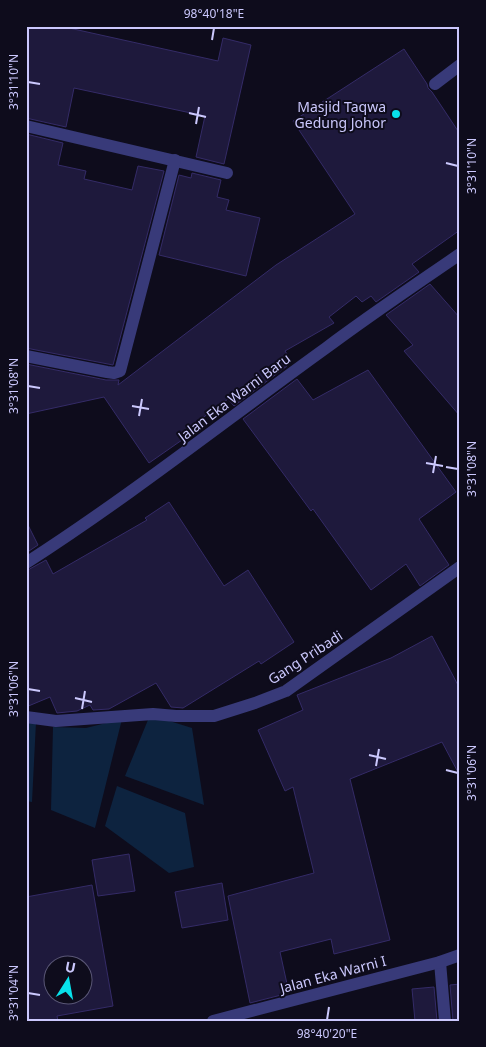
<svg xmlns="http://www.w3.org/2000/svg" width="486" height="1047" viewBox="0 0 486 1047" font-family="'Noto Sans',sans-serif">
	<style>
		.water { fill: #0d233f }
		.building { fill: #1e193c; stroke: #342b67; fill-rule: evenodd }
		.lines { fill: none; stroke-linecap: round; stroke-linejoin: round }
		.minor { stroke: #383a79; stroke-width: 12 }
		.ticks { fill: none; stroke: #cbc8fd; stroke-width: 2 }
		.poi-dot { fill: #08e1ea; stroke: #0e0c1c; stroke-width: 2 }
		.labels { text-anchor: middle; dominant-baseline: central; stroke-width: 4; stroke-linejoin: round; paint-order: stroke }
		.poi-label { font-size: 14px; fill: #cbc8fd; stroke: #0e0c1c; text-anchor: end }
		.street-label { font-size: 14px; fill: #cbc8fd; stroke: #0e0c1c }
		.neatline { fill: none; stroke: #cbc8fd; stroke-width: 2 }
		.ticks-label { font-size: 12px; text-anchor: middle; fill: #cbc8fd }
	</style>
	<rect width="100%" height="100%" fill="#0e0c1c"/>
	<!-- water -->
	<g class="water">
		<path d="M150,715L192,728L204,805L125,776Z"/>
		<path d="M122,719L95,828L51,810L53,727L86,728Z"/>
		<path d="M26,722H36L32,802L26,801Z"/>
		<path d="M117,786L185,813L194,867L169,873L105,826Z"/>
	</g>
	<!-- building -->
	<g class="building">
		<path d="M26,26H60L218,61L223,38L251,45L224,164L196,157L205,116L74,88L66,127L26,118Z"/>
		<path d="M404,49L427,84L428,88L432,92L460,134V230L412,264L419,272L376,302L371,296L362,302L356,296L329,317L334,323L285,351L287,354L282,358L287,366L234,406L228,399L189,428L192,433L149,463L104,397L26,414V364L106,380H119L118,385L276,265L355,214L293,121Z"/>
		<path d="M26,134L63,143L58,165L86,171L84,179L132,190L138,166L164,171L113,365L26,348Z"/>
		<path d="M192,173L221,180L217,197L229,200L226,210L260,218L246,276L159,255L179,175L191,178Z"/>
		<path d="M430,284L460,318V416L404,351L413,345L386,315Z"/>
		<path d="M368,370L456,492L419,519L449,565L420,586L406,564L371,590L313,509L311,511L243,419L297,379L313,400Z"/>
		<path d="M169,502L224,586L248,570L294,642L261,664L259,661L183,708L171,707L156,683L109,709L93,710L90,705L77,711L57,713L50,697L26,707V571L46,560L53,574L147,520L145,518Z"/>
		<path d="M26,521L38,545L26,553Z"/>
		<path d="M432,636L460,689V776L442,742L350,779L390,940L334,954L331,939L280,952L289,993L250,1003L228,896L314,873L293,787L285,791L258,730L303,710L297,695L391,658Z"/>
		<path d="M129,854L135,891L98,896L92,860Z"/>
		<path d="M222,883L228,920L182,928L175,892Z"/>
		<path d="M92,885L113,1006L57,1016L58,1021H26V897ZM52,964H82V994H52Z"/>
		<path d="M460,984V1021H453L450,985Z"/>
		<path d="M434,987L437,1021H415L412,989Z"/>
	</g>
	<g class="lines">
		<!-- minor -->
		<g class="minor">
			<path d="M435,84L460,65"/>
			<path d="M26,126L227,173"/>
			<path d="M26,356L107,372L114,373L120,371L175,160"/>
			<path d="M26,563C130,496 226,420 326,348C370,315 415,285 460,254"/>
			<path d="M26,717L56,721L153,714L176,716H214L255,703L286,691L460,567"/>
			<path d="M440,962L445,1021"/>
			<path d="M213,1021L440,962L460,955"/>
		</g>
	</g>
	<!-- ticks -->
	<path class="ticks" d="M212,40L214,28M28,82L40,84M189,113L206,117M196,124L199,107M446,163L458,166M28,386L40,388M132,406L149,409M139,416L142,399M426,463L443,466M446,467L458,469M433,473L436,456M28,689L40,691M75,698L92,702M82,709L85,691M369,755L386,759M376,766L379,749M446,770L458,773M28,993L40,995M327,1020L329,1007"/>
	<!-- markers -->
	<circle class="poi-dot" cx="396" cy="114" r="5"/>
	<g class="labels">
		<!-- poi labels -->
		<g class="poi-label">
			<text x="386" y="106">Masjid Taqwa<tspan x="386" dy="16">Gedung Johor</tspan></text>
		</g>
		<!-- street labels -->
		<g class="street-label">
			<text transform="translate(234 397) rotate(-37)">Jalan Eka Warni Baru</text>
			<text transform="translate(305 657) rotate(-33)">Gang Pribadi</text>
			<text transform="translate(333 974) rotate(-15)">Jalan Eka Warni I</text>
		</g>
	</g>
	<!-- border -->
	<rect width="486" height="1047" fill="none" stroke="#0e0c1c" stroke-width="55"/>
	<!-- north arrow -->
	<g transform="translate(68 980) rotate(11)"><circle r="24" fill="#0e0c1c" stroke="#5a5776"/>
	<path d="M0-4L9 19L0 12L-9 19Z" fill="#08e1ea"/>
	<text y="-8" font-size="14" font-weight="bold" text-anchor="middle" fill="#cbc8fd">U</text>
	</g>
	<rect x="28" y="28" width="430" height="992" class="neatline"/>
	<g class="ticks-label">
		<text x="214" y="18">98°40'18"E</text>
		<text transform="translate(14 82) rotate(-90)" y="4">3°31'10"N</text>
		<text transform="translate(472 166) rotate(-90)" y="4">3°31'10"N</text>
		<text transform="translate(14 386) rotate(-90)" y="4">3°31'08"N</text>
		<text transform="translate(472 469) rotate(-90)" y="4">3°31'08"N</text>
		<text transform="translate(14 689) rotate(-90)" y="4">3°31'06"N</text>
		<text transform="translate(472 773) rotate(-90)" y="4">3°31'06"N</text>
		<text transform="translate(14 993) rotate(-90)" y="4">3°31'04"N</text>
		<text x="327" y="1038">98°40'20"E</text>
	</g>
</svg>
